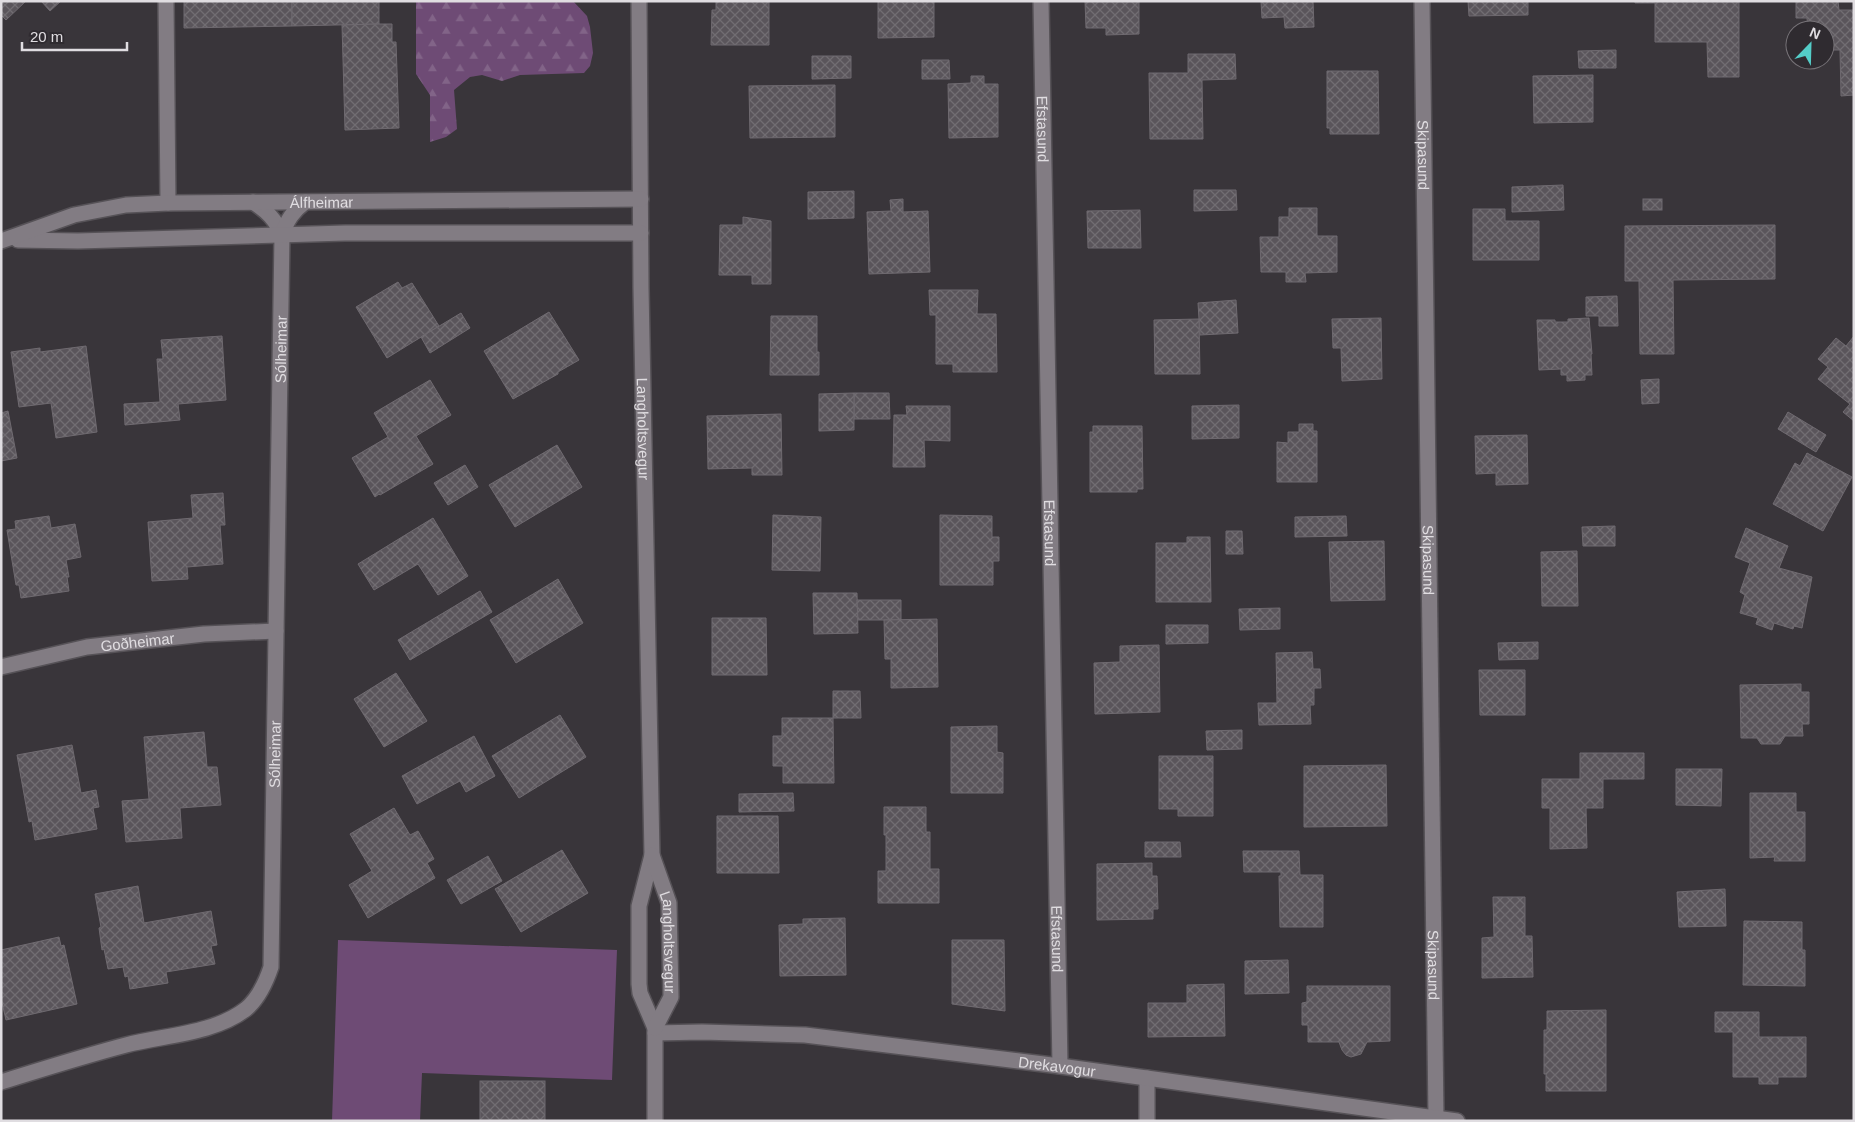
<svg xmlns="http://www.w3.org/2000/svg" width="1855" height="1122" viewBox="0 0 1855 1122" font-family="Arial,sans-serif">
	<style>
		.green { fill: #6e4b75 }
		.forest { fill: url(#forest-firs) }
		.building { fill: url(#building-cross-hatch); stroke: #6f6a70 }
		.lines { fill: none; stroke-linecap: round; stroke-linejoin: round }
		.service-casing { stroke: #565257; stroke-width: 18 }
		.minor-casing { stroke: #565257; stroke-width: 18 }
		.tertiary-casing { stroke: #565257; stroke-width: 18 }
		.service { stroke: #827c83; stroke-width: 15 }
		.minor { stroke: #827c83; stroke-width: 15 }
		.tertiary { stroke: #827c83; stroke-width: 15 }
		.labels { text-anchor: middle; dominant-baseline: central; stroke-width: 5; stroke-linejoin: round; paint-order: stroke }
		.street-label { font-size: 15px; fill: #e0dde1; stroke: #2f2b30 }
	</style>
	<defs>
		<pattern id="forest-firs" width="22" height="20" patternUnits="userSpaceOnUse" patternTransform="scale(1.25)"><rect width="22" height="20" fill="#6e4b75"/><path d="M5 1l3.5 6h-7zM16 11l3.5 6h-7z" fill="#826488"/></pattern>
		<pattern id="building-cross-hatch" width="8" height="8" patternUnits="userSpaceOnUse" patternTransform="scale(1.25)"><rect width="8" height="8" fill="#5a555b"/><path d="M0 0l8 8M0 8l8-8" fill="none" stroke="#716d72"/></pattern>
	</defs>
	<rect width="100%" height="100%" fill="#39353a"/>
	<!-- green -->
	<path class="green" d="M338,940L617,950L612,1080L422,1073L420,1121H332Z"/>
	<!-- forest -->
	<path class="forest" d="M416,1H573L587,16L590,27L593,53L590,66L584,73L520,75L502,81L482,75L470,77L454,90L457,129L446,137L430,142V95L416,74Z"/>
	<!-- building -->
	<g class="building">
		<path d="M1,1H26L6,20L1,15Z"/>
		<path d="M41,1H61L50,11Z"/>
		<path d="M184,1H292V26L184,28Z"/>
		<path d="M292,1H379V24L292,26Z"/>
		<path d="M716,1H769V45H711L712,10H716Z"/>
		<path d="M878,1H934V37L878,38Z"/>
		<path d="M1085,1H1139V34L1106,35V28H1086Z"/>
		<path d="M1261,1H1313L1314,27L1285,28L1284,17L1262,18Z"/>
		<path d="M1468,1H1528V15L1469,16Z"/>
		<path d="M1635,1H1739V77H1708L1707,42H1655V3H1635Z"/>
		<path d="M1796,1H1838L1839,10H1854V95L1841,96L1840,50H1825V30H1808L1807,18H1796Z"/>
		<path d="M379,24H392V42H396L399,128L345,130L342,25Z"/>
		<path d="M1616,50V68H1579L1578,51Z"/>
		<path d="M1188,54H1235L1236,79L1202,80L1203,139H1150L1149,73H1188Z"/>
		<path d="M812,56H851V78L812,79Z"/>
		<path d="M922,60H949L950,79H922Z"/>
		<path d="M1327,71H1378L1379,134H1330V128H1327Z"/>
		<path d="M1593,75V122L1534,123L1533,76Z"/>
		<path d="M971,76H984V84H998V137L949,138L948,84L971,83Z"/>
		<path d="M835,85V137L750,138L749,86Z"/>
		<path d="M1563,185L1564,210L1512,212V187Z"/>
		<path d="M1194,190H1236L1237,210L1194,211Z"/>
		<path d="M854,191V218L808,219V192Z"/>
		<path d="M903,199V212L928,211L930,272L869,274L867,212L891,211L890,200Z"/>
		<rect x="1643" y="199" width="19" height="11"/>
		<path d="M1289,208H1317V236H1337V272L1305,273L1306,282H1286V272H1261L1260,237H1279V217H1289Z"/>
		<path d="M1473,209H1505V221H1539V260H1473Z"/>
		<path d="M1140,210L1141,248H1088L1087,211Z"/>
		<path d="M743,217L771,221V284H752V275H719L720,225H743Z"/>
		<path d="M1775,225V279L1673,280L1674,354H1640L1639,281H1625V226Z"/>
		<path d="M398,282L402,288L412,283L439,326L387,358L356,307Z"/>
		<path d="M929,290H978L977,314H996L997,372H953V364H936V315H930Z"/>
		<path d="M1617,296L1618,326H1599V316H1586V297Z"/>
		<path d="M1236,300L1238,333L1200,335L1198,303Z"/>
		<path d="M549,312L579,360L558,372V374L513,399L484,351Z"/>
		<path d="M461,313L470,328L430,353L421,337Z"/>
		<path d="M771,316H817V352H819V375H770Z"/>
		<path d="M1381,318L1382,379L1342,381L1341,348H1333L1332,319Z"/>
		<path d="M1589,318L1592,354H1591L1592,375H1585V380L1567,381V375H1561V369L1539,370L1537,320H1555V322H1568V319Z"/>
		<path d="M1199,319L1200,374H1155L1154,320Z"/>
		<path d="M222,336L226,400L178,404L180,420L125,425L124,404L160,402L157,359H163L161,340Z"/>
		<path d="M1854,336V421L1843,412L1850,404L1818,379L1828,367L1818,359L1836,338L1846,346Z"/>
		<path d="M86,346L97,432L56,438L51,403L19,407L11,352L40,348V352Z"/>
		<path d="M1659,379V403L1642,404L1641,380Z"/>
		<path d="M430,380L451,415L416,436L433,464L380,495L379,494L375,497L352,458L388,437L374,413Z"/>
		<path d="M854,393H889L890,419H854Z"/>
		<path d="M854,393V430L819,431V394Z"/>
		<path d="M1239,405V438L1192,439V406Z"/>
		<path d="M906,406H950V441L924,440L925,467H893L894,415H907Z"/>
		<path d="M8,411L17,458L1,461V413Z"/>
		<path d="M1788,412L1826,435L1816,452L1778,429Z"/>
		<path d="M781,414L782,475H752V468L708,469L707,416Z"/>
		<path d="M1299,424H1313V431H1317V482H1277V442L1288,443V432H1299Z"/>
		<path d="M1093,426H1142L1143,489H1137V492H1090V432H1093Z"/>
		<path d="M1527,435L1528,484L1496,485V473L1476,474L1475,436Z"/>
		<path d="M557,445L582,487L515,527L489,485Z"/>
		<path d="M1807,453L1852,477L1823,531L1773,504L1795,463L1800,466Z"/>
		<path d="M465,465L478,487L448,505L434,483Z"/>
		<path d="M223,493L225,525H220L223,564L187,567L188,579L152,581L148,522L193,518L191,495Z"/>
		<path d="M773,515L821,517L820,571L772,570Z"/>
		<path d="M940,515L992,516V537H999V561H993V585H940Z"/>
		<path d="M49,516L51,528L75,524L81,557L66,560L69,577H67L69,591L21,598L19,585H16L7,530L16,529L15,521Z"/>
		<path d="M1346,516L1347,536L1295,537V517Z"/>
		<path d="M433,518L468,576L438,595L418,564L374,590L358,564Z"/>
		<path d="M1615,526V546H1583L1582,527Z"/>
		<path d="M1746,528L1788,546L1779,568L1812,577L1802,628L1794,626L1793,629L1774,623L1772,630L1756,624L1758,618L1740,613L1745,595L1740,592L1750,563L1735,557Z"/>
		<path d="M1226,531H1242L1243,554H1226Z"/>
		<path d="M1187,537H1210L1211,602H1156V543H1187Z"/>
		<path d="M1384,541L1385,600L1331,601L1329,542Z"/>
		<path d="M1577,551L1578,606H1542L1541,552Z"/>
		<path d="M558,579L583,623L516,663L490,620Z"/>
		<path d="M480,591L492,612L410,660L398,640Z"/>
		<path d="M813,593H857L858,633L814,634Z"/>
		<path d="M857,600H901V620H858Z"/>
		<path d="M1280,608V629L1240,630L1239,609Z"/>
		<path d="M712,618H766L767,675H712Z"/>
		<path d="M937,619L938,687L891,688V659H885L884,620Z"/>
		<path d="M1166,625H1208V643L1166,644Z"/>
		<path d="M1538,642V659L1499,660L1498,643Z"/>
		<path d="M1159,645L1160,712L1095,714L1094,663L1120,662V646Z"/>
		<path d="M1312,652L1313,669H1320L1321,688H1314V705H1310L1311,724L1259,725L1258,703H1277L1276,653Z"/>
		<path d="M1479,670H1525V715H1480Z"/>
		<path d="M396,673L427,721L384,747L354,699Z"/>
		<path d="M1801,684V692H1809V724H1802L1803,736H1785L1780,744H1761L1757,738H1741L1740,685Z"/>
		<path d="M833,691H860L861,718H833Z"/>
		<path d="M560,715L586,757L519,798L492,756Z"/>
		<path d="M782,718H833L834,783H783V766H773V736H782Z"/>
		<path d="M997,726V752L1003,753V793H951V727Z"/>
		<path d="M1242,730V749L1207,750L1206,731Z"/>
		<path d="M204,732L207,767H217L221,805L180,808L182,838L126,842L122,801L149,799L144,737Z"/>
		<path d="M474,736L495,776L466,792L460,781L417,804L402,776Z"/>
		<path d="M72,745L81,793L96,790L99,807L93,808L97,829L35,840L32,821L29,822L17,755Z"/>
		<path d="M1580,753H1644V779H1603V808H1586L1587,848L1550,849V808H1542V779H1580Z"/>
		<path d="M1159,756H1213V816H1178V809H1159Z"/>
		<path d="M1386,765L1387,826L1304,827V766Z"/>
		<path d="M1676,769H1722L1721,806L1676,805Z"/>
		<path d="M793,793L794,811L739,812V794Z"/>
		<path d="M1750,793H1796V812H1805V861H1774L1775,857L1750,858Z"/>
		<path d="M884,807H926V832H930V869H939V903H878V871H886V835H884Z"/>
		<path d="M394,808L410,835L418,831L434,859L427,863L435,878L368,918L349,885L372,871L350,834Z"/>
		<path d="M717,816H778L779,873H717Z"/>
		<path d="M1145,842H1180L1181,857H1145Z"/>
		<path d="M562,850L588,893L521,932L495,889Z"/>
		<path d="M1243,851H1299L1300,875H1323V927H1280L1279,876H1281V872H1244Z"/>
		<path d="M488,856L502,881L461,904L447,880Z"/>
		<path d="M1152,863V876H1157L1158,909H1153V919L1097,920V864Z"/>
		<path d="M138,886L144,923L211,911L217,945L211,946L215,964L166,972L168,983L130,989L128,976L125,977L123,967L108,969L104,949L102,950L99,928L101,927L95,894Z"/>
		<path d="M1725,889L1726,926L1679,927L1677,892Z"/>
		<path d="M1493,897H1525V936H1532L1533,977L1482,978V938L1494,937Z"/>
		<path d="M845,918L846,975L780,976L779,925L803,924V919Z"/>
		<path d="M1744,921L1802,922V950H1805V986L1743,985Z"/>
		<path d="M59,937L61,946L64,945L77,1004L6,1020L1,998V950Z"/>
		<path d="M952,940H1004L1005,1011L952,1004Z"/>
		<path d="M1288,960L1289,993L1245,994V961Z"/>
		<path d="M1224,984L1225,1036L1148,1037V1003H1187V985Z"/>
		<path d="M1307,986H1390V1041L1367,1042L1361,1054L1351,1057L1346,1055L1342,1050L1339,1042H1308V1025H1302V1003L1307,1002Z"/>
		<path d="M1606,1010V1091H1546V1074H1544V1030H1547V1011Z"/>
		<path d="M1715,1012H1759V1037H1806V1077H1778V1084H1759V1077H1733V1032H1715Z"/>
		<rect x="480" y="1081" width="65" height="40"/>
	</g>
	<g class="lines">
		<!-- service casing -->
		<g class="service-casing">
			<path id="service" d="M1147,1078V1121"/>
		</g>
		<!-- minor casing -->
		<g class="minor-casing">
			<g id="minor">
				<path d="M166,1L168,203"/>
				<path id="s1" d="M1041,1L1060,1066"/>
				<path id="s2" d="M1422,1L1436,1118"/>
				<path d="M253,202C268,212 275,219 282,235"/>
				<path id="s3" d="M1,667L87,647L204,634L276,631"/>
				<path id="s4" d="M655,1033L702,1032L805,1035L1060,1066L1457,1121"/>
				<path id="s5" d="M1,1082C43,1069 84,1056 126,1045C164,1035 214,1034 246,1009C259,998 266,982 271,967L282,235C287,220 293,211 305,202"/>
			</g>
		</g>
		<!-- tertiary casing -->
		<g class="tertiary-casing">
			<g id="tertiary">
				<path id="s6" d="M639,1L641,288L652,855L639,906V984L640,993L655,1028V1121"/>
				<path d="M18,240L78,241L345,233H641"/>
				<path id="s7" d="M1,241L74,215L126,205L168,203L641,199"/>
				<path id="s8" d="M652,855L669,903L671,997L655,1028"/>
			</g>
		</g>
		<!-- service -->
		<use href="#service" class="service"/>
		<!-- minor -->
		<use href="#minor" class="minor"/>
		<!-- tertiary -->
		<use href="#tertiary" class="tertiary"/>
	</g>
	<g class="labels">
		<!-- street labels -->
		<g class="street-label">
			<text stroke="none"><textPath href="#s1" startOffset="128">Efstasund</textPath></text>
			<text stroke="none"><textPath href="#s2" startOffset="154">Skipasund</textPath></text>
			<text stroke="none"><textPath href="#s7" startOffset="326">Álfheimar</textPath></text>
			<text stroke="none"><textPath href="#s5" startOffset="924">Sólheimar</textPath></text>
			<text stroke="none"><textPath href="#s6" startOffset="428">Langholtsvegur</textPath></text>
			<text stroke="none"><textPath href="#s1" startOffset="532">Efstasund</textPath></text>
			<text stroke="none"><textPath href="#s2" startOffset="559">Skipasund</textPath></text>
			<text stroke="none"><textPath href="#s3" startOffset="139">Goðheimar</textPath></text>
			<text stroke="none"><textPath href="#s5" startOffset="519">Sólheimar</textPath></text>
			<text stroke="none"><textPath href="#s1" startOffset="938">Efstasund</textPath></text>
			<text stroke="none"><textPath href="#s8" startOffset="90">Langholtsvegur</textPath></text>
			<text stroke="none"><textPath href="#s2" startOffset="964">Skipasund</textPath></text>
			<text stroke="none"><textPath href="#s4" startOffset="404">Drekavogur</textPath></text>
		</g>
	</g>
	<!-- border -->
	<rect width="1855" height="1122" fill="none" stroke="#e0dde1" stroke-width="5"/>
	<!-- north arrow -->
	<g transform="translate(1810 45) rotate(23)"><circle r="24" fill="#2f2b30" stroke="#767277"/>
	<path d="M0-4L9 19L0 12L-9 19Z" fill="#54cdc8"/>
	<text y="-8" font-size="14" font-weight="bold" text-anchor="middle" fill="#e0dde1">N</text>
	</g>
	<!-- scale -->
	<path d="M22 42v8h105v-8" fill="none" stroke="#e0dde1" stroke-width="2.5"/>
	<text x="30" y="42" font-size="15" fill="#e0dde1" stroke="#2f2b30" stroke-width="4" paint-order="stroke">20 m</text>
</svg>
